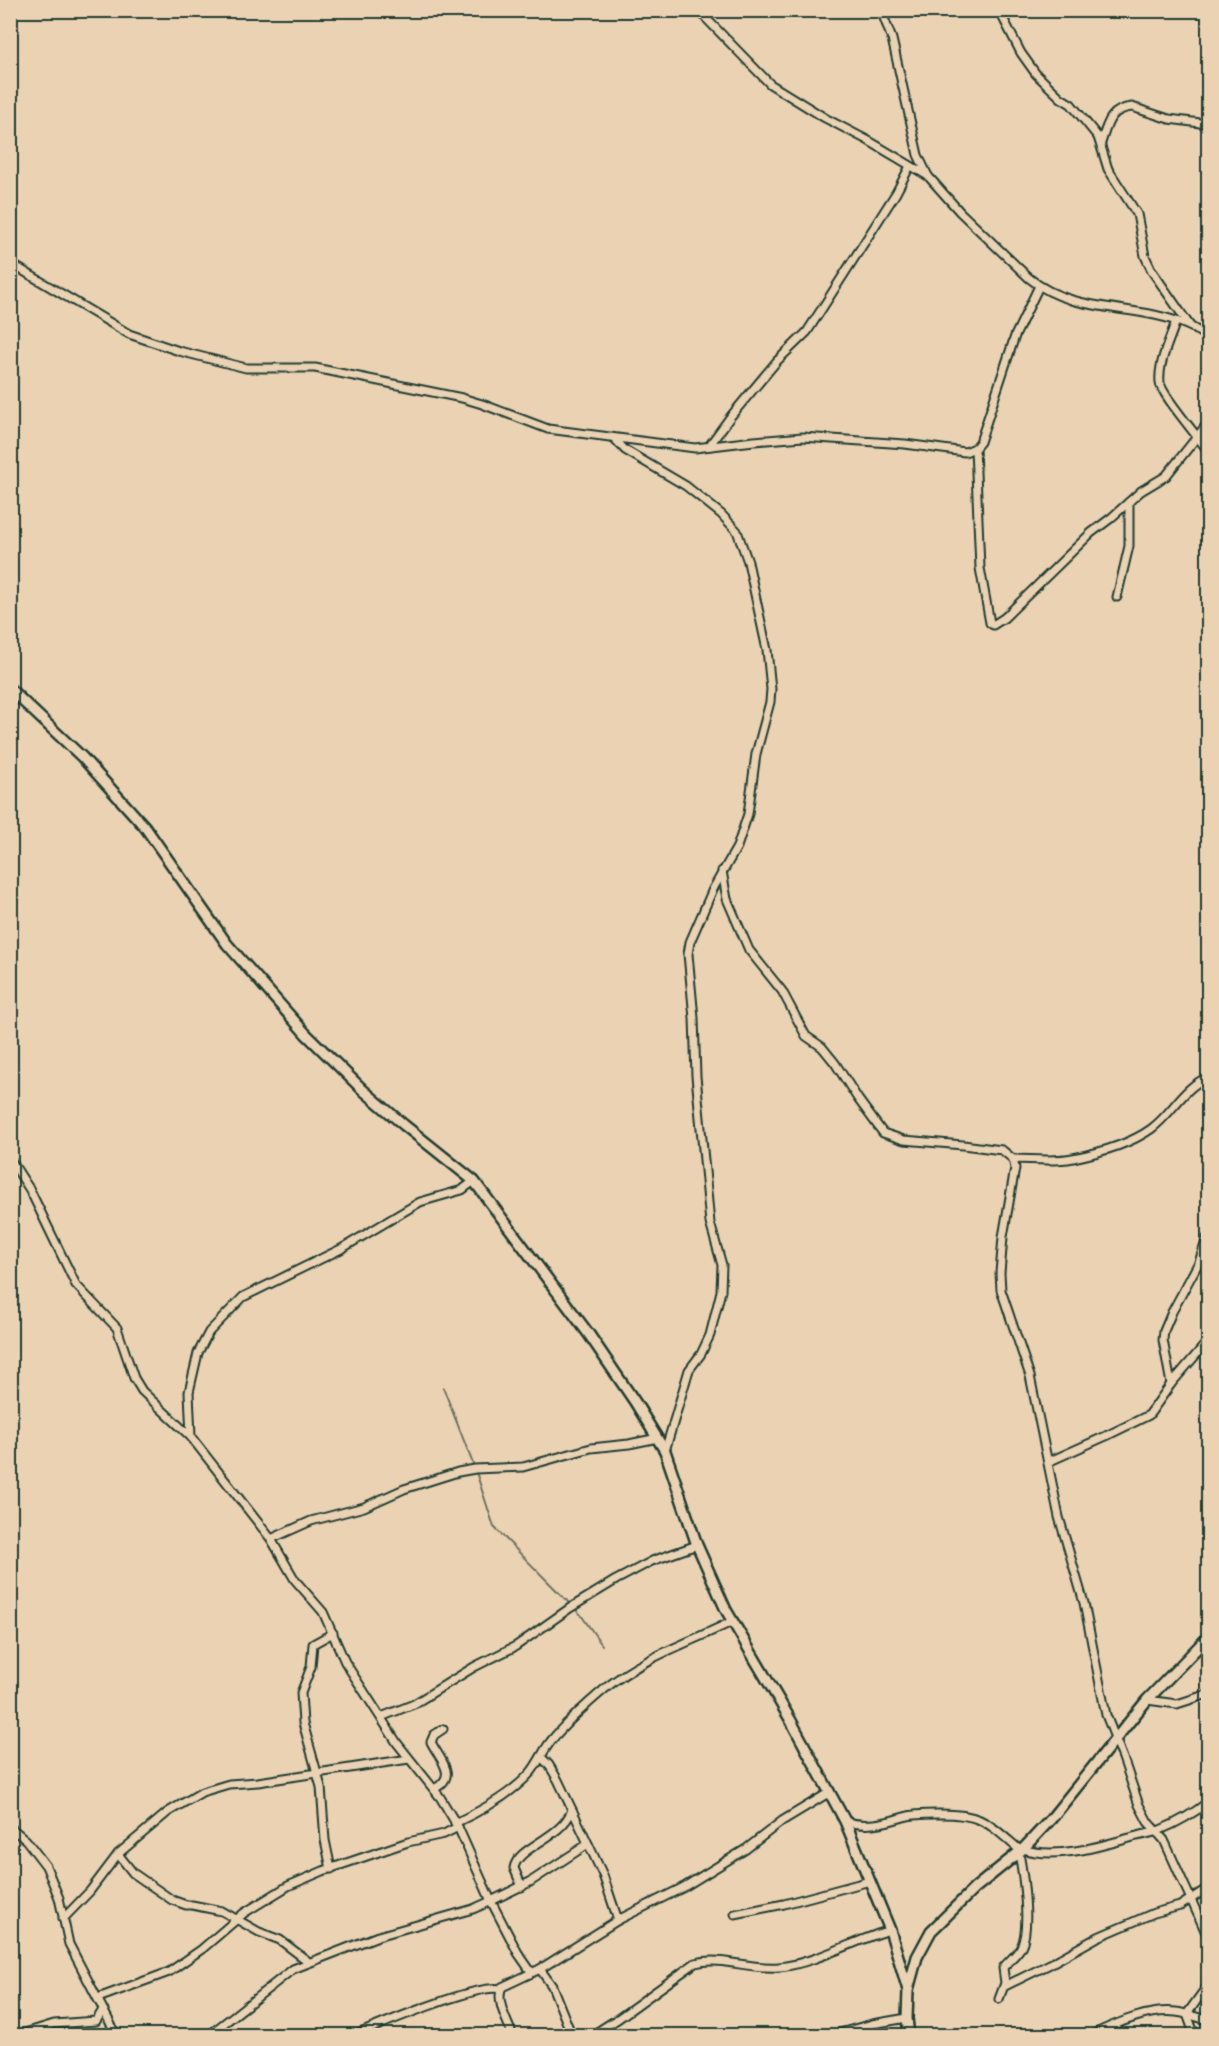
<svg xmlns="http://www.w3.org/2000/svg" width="1219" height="2046" viewBox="0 0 1219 2046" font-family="Pangolin,sans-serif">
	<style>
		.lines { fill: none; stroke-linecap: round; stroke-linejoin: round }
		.stream { stroke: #697362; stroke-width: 2 }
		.minor-casing { stroke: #1f3d34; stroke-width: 11 }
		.tertiary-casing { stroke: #1f3d34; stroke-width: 14 }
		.minor { stroke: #ebd2b3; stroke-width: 7 }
		.tertiary { stroke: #ebd2b3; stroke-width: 9 }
	</style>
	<rect width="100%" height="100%" fill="#ebd2b3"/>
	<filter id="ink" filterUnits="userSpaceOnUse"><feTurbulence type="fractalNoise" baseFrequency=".0167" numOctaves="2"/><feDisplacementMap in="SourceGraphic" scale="12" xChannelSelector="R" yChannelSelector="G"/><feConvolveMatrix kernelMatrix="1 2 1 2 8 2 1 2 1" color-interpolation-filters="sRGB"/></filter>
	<g filter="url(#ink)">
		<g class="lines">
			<!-- stream -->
			<path class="stream" d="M443,1387L475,1469L494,1527L581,1615L602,1645"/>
			<!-- minor casing -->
			<g class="minor-casing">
				<g id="minor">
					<path d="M698,10L770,84L825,118L869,141L928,176"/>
					<path d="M881,10L892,39L918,155L928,176L960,212L1029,278C1075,316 1137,302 1189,326C1196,329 1202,334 1208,338"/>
					<path d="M999,10L1021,53L1036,74L1061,98L1071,104L1098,137L1108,169L1137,214L1145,256L1152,271L1190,326"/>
					<path d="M1101,143C1107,125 1109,109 1132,107L1169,119L1208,124"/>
					<path d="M10,263L129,334L179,351L246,368H315L462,398L482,404L548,429L695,448L754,441L803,437L905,444L965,452L975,448L980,442L1015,336L1039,286"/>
					<path d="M1176,321C1170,340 1158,362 1160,383C1162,395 1199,438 1208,451"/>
					<path d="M614,438L625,450L686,486L721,514L737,531L748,562L767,650L771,689L770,702L756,754L748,814L737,847L713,889L690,942L688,954L694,1018L696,1076L710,1223L722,1265L721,1291L710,1335L701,1354L689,1370L665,1451"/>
					<path d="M709,446L731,416L777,361L807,332L896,193L910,166"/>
					<path d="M975,448L980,568L990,623L993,625L1004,618L1091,533L1111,518L1141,491L1166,476L1208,423"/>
					<path d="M1117,597L1129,546V502"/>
					<path d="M722,871L727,899L749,950L782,991L806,1036L822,1047L835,1063L858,1099L883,1133L904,1140L963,1145L1002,1150L1013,1159L1015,1168L1003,1237L1000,1273L1001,1290L1030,1376L1059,1517L1084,1603L1106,1715L1123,1758L1139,1805L1148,1822L1164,1840L1208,1937"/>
					<path d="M10,1159L30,1190L76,1285L117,1328L134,1378L142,1391L191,1437L271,1539L295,1580L323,1612L345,1662L397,1743L440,1797L458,1827L491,1901L518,1953L532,1973"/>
					<path d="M1013,1159C1032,1159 1054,1162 1073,1158C1098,1153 1130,1144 1151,1129C1174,1112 1181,1089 1208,1077"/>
					<path d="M1171,1384L1208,1341"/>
					<path d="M191,1437L189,1392L198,1353L209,1332L243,1297L341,1249L420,1202L462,1190L474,1181"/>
					<path d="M1048,1462L1106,1436L1149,1415L1171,1384L1163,1340L1164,1331L1172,1312L1199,1262L1207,1238"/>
					<path d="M271,1539L311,1521L364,1507L404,1489L458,1472L475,1469L523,1467L591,1448L629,1444L658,1438"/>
					<path d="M1147,1700L1177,1704L1208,1694"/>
					<path d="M381,1717L414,1704L474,1667L516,1646L570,1608L616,1580L652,1561L697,1545"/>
					<path d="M541,1757L549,1765L558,1780L603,1875L618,1920"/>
					<path d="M434,1789C459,1776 440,1760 431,1742L434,1735L443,1729"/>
					<path d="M845,1821C865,1828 884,1823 904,1817C914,1814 925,1814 936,1814C982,1813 988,1823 1021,1851"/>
					<path d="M455,1823C481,1811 512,1794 531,1772C539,1762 543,1751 551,1741C567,1721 588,1703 607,1687C644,1657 691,1642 733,1621"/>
					<path d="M10,1827L26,1840L46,1866L59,1898L69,1944L117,2036"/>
					<path d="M1023,1849C1056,1860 1101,1846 1133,1837C1142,1835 1152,1833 1160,1830C1177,1823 1194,1813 1208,1802"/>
					<path d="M118,1854L133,1873L172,1900L186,1905H192L222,1911L259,1932L280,1940L309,1962"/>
					<path d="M331,1869L325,1840L321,1787L303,1723L301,1693L311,1667L313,1644L333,1633"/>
					<path d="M522,1887L514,1868C518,1846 561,1839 572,1810"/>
					<path d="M735,1914L784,1904L870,1881"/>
					<path d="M63,1919L90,1891L118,1854L168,1812L202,1792L229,1784L258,1782L409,1759"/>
					<path d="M540,1969L552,1986L572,2036"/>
					<path d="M1005,1986L1050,1964L1098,1937L1154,1913L1180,1906L1208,1888"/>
					<path d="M98,1998L169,1972L202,1949L244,1913L288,1886L323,1871L408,1842L444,1834L458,1827"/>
					<path d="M999,1999L1005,1983L1003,1968C1008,1961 1017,1955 1021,1947C1031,1928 1023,1874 1019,1853"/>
					<path d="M15,2036L54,2024L96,2021L103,2010"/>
					<path d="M208,2036L293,1969L378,1936L473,1909L491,1901L530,1882L588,1844"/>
					<path d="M353,2036C379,2025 479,1983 500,1989"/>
					<path d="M513,2036C508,2023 495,2000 502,1987L540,1969L618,1920L684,1887L746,1849L782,1821L830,1792"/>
					<path d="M591,2036L619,2018L695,1963C723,1956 750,1970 779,1967C813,1964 855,1940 890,1930"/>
					<path d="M829,2036L872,2024L907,2018"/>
					<path d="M1089,2036C1116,2024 1146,2009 1176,2012C1187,2013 1197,2018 1208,2020"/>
					<path d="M1195,2036L1187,2014L1208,1985"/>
				</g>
			</g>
			<!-- tertiary casing -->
			<g class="tertiary-casing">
				<g id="tertiary">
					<path d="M10,689L82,757L145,827L227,944L306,1034L363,1090L404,1125L474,1181L588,1333L635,1402L665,1451L697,1545L726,1610L790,1719L845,1821L890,1930L908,1990"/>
					<path d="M909,2036L907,2018L908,1990L917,1957L931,1931L975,1888L1023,1849L1051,1819L1147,1700L1208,1637"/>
				</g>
			</g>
			<!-- minor -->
			<use href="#minor" class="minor"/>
			<!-- tertiary -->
			<use href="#tertiary" class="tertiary"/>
		</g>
	</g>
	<!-- margin -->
	<rect width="1219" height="2046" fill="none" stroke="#ebd2b3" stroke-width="36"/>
	<rect x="18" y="18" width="1183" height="2010" fill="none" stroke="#1f3d34" stroke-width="2" filter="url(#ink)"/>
</svg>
